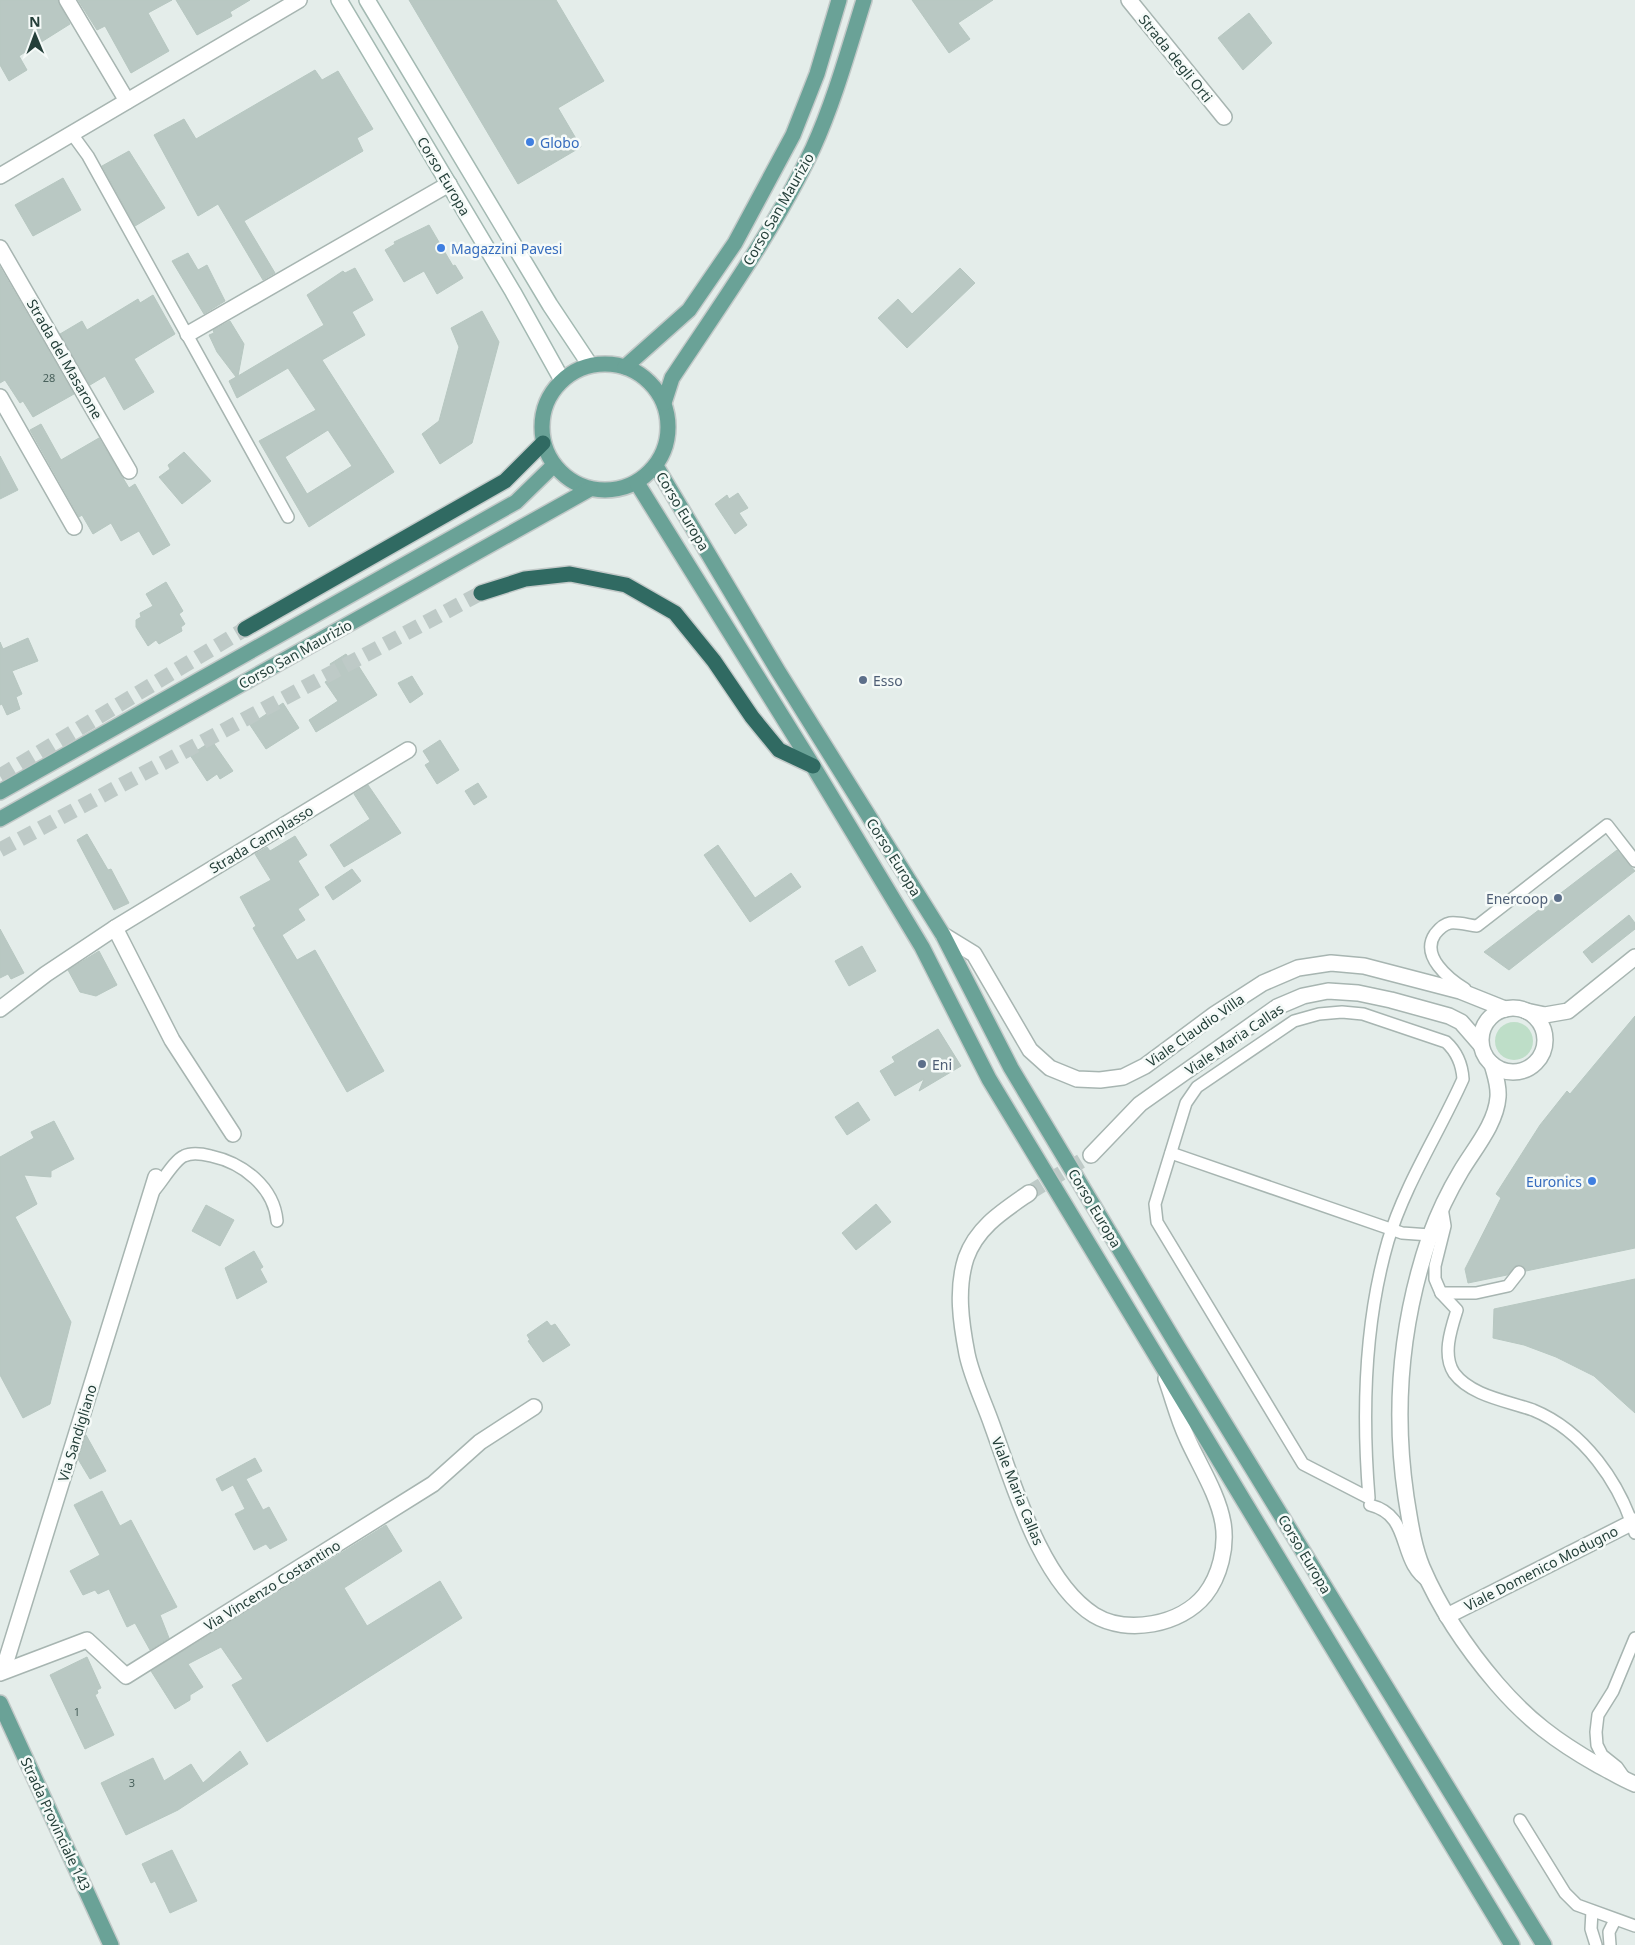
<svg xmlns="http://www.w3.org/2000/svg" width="1635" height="1945" viewBox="0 0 1635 1945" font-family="'Noto Sans',sans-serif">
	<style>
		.green { fill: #bedec8 }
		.building { fill: #b9c8c3; stroke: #b7c7c1; fill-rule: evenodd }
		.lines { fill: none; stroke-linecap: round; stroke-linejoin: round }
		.street-tunnel { stroke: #becac7; stroke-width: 15; stroke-dasharray: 15 8; stroke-linecap: butt }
		.highway-tunnel { stroke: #becac7; stroke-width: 15; stroke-dasharray: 15 8; stroke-linecap: butt }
		.lane-casing { stroke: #a7b5b1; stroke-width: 14 }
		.street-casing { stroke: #a7b5b1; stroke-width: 18 }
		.secondary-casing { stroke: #a3b9b2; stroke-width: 18 }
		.primary-casing { stroke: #c2c9c8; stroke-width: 18 }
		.highway-casing { stroke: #c2c9c8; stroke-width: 18 }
		.lane { stroke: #fff; stroke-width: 11 }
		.street { stroke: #fff; stroke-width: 15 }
		.secondary { stroke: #fff; stroke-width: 15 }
		.primary { stroke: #6aa297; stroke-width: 15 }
		.highway { stroke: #306a62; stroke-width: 15 }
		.shop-dot { fill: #3f7fe0; stroke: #f5faf8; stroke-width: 2 }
		.service-dot { fill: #5c6f8a; stroke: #f5faf8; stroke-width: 2 }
		.labels { text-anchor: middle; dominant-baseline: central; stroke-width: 5; stroke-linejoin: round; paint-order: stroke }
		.number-label { font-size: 11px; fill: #49615c }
		.street-label { font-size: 14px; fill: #243f39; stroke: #f5faf8 }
		.shop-label { font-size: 14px; fill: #366cbe; stroke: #f5faf8; text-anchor: start }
		.service-label { font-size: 14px; fill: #4e5e75; stroke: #f5faf8; text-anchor: start }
	</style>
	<rect width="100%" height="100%" fill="#e4edea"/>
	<!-- green -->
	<circle class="green" cx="1514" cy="1041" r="19"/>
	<!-- building -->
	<g class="building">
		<path d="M0,0H58L70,24L19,56L27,70L9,81L0,65Z"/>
		<path d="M78,0H172L148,13L169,51L131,73L105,26L97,30Z"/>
		<path d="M176,0H250L230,12L232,16L197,35Z"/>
		<path d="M409,0H556L604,81L558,108L581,147L518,184Z"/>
		<path d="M912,0H993L958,23L970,39L949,53Z"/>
		<path d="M1249,13L1272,43L1243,70L1218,38Z"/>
		<path d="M315,70L322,80L338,71L373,129L357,138L363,151L244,221L275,273L263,280L218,204L198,216L154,135L184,119L196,139Z"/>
		<path d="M129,151L165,208L135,226L102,166Z"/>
		<path d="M63,178L81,210L33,236L15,205Z"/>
		<path d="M429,225L453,266L455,265L463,278L437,294L424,271L404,282L385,250L395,244L394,242Z"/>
		<path d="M188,253L198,270L207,265L225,301L204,314L172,261Z"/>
		<path d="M0,267L74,394L33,417L23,401L20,403L5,380L0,383Z"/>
		<path d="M355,268L373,300L352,312L365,335L322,360L394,472L309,527L259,441L316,410L288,368L237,398L229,381L236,377L217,352L209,335L214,333L213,330L230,321L244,344L238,376L324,325L307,295L343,271L345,273ZM328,430L352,466L307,494L285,457Z"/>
		<path d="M960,268L975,283L907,348L878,318L898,299L912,314Z"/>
		<path d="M153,295L175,334L134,359L154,392L124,410L105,376L90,385L60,334L82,321L87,330L138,299L140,303Z"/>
		<path d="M482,311L499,342L472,443L440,464L422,434L439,421L459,347L451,328Z"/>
		<path d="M41,424L61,460L99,438L129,488L135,484L170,545L153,555L139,531L121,541L111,523L93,534L82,515L79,517L30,430Z"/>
		<path d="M184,452L211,481L182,504L159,477L170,469L168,465Z"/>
		<path d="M0,456L18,490L0,499Z"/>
		<path d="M738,493L748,508L739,513L747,525L735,534L715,504L727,495L729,499Z"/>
		<path d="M166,582L183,611L179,614L185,624L181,627L182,631L159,644L156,640L148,646L136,627V620L141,617L140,613L153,606L146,594Z"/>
		<path d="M28,638L38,661L12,671L22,694L16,697L20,709L7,715L2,704L0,705V642L3,649Z"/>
		<path d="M346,654L353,664L356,662L377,695L316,732L309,720L338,701L325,682L337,675L330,664Z"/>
		<path d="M412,676L423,694L410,703L398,683Z"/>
		<path d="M283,703L299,728L266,749L250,725Z"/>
		<path d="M440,740L459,770L437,784L425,765L430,762L423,751Z"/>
		<path d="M212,741L233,771L220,779L217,774L207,781L190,755Z"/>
		<path d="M478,783L487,797L474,805L465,791Z"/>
		<path d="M368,785L401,833L344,867L330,845L370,819L354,794Z"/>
		<path d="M87,834L108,870L111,869L129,903L114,910L77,840Z"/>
		<path d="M295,836L307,855L298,861L319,895L298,909L305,920L282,935L297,960L315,950L384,1071L347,1092L253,928L256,926L240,897L271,880L255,854L267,847L270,851Z"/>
		<path d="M718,845L755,898L791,873L801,887L750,922L704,855Z"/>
		<path d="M1617,850L1635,871L1509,970L1484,952Z"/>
		<path d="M352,869L361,881L333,900L325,887Z"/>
		<path d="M1629,915L1635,923V929L1592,963L1583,952Z"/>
		<path d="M0,929L24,973L11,979L8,974L0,978Z"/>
		<path d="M862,946L876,971L849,986L835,961Z"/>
		<path d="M99,951L117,985L96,996L80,992L68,970Z"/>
		<path d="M1635,1016V1248L1526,1271L1523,1266L1517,1265L1507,1275L1468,1283L1465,1269L1501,1198L1496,1194L1540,1125L1567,1091L1570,1094Z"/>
		<path d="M938,1029L961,1066L919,1091L924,1079L895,1096L880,1071L895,1062L892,1057Z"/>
		<path d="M858,1102L870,1120L847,1135L835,1117Z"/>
		<path d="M54,1121L74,1159L51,1171V1177L24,1175L37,1204L15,1217L71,1322L50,1404L23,1418L0,1375V1157L34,1138L31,1132Z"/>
		<path d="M876,1204L891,1222L856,1250L842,1233Z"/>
		<path d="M206,1205L234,1220L220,1246L192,1231Z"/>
		<path d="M254,1251L263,1267L260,1269L267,1282L237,1299L225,1268Z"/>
		<path d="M1635,1279V1413L1594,1376L1556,1357L1524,1345L1493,1338L1494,1309Z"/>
		<path d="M547,1321L551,1326L555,1324L570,1345L543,1362L528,1341L530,1340L527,1335Z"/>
		<path d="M86,1435L106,1471L90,1479L78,1459Z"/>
		<path d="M255,1458L262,1471L246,1479L263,1510L269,1507L287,1540L270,1549L266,1544L254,1550L235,1514L245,1509L233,1485L222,1491L216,1479Z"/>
		<path d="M102,1491L120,1526L131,1520L177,1607L160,1615L169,1638L150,1650L135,1623L127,1627L109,1589L98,1594L95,1590L83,1595L70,1571L100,1555L74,1505Z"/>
		<path d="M386,1525L402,1551L344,1588L367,1626L440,1581L462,1618L267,1742L232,1685L243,1679L221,1647L188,1664L203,1687L190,1695V1700L175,1709L151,1671Z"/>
		<path d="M87,1657L101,1688L97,1690L98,1693L95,1695L114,1735L85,1749L50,1675Z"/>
		<path d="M240,1751L248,1764L178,1810L126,1835L101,1783L153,1758L164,1781L191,1764L203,1783Z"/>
		<path d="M172,1850L197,1901L170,1913L155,1881L151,1883L142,1864Z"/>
	</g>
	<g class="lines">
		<!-- street-tunnel -->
		<path class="street-tunnel" d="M1029,1193L1091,1155"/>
		<!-- highway-tunnel -->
		<g class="highway-tunnel">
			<path d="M0,776L245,629"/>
			<path d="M0,850L481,593"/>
		</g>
		<!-- lane casing -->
		<g class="lane-casing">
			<g id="lane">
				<path d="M72,134L88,156L288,517"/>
				<path d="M1465,989C1449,979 1420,956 1435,934C1439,929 1444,924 1450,923C1459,922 1468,925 1477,926L1607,825L1635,861"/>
				<path d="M1342,1012L1363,1014L1446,1042C1457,1052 1462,1064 1463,1079C1439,1133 1405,1184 1388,1241C1364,1324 1362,1413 1369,1498L1303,1464L1157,1222L1155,1204L1186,1103L1197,1087L1294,1021L1319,1014Z"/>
				<path d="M1171,1153L1402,1233L1430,1235"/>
				<path d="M152,1193C161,1184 174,1160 184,1156C192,1152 203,1154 211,1156C243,1163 274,1187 277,1221"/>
				<path d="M1442,1208L1445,1226L1435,1266V1279L1441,1293L1457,1310C1451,1329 1442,1355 1454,1373C1471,1396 1508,1401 1533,1410C1584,1431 1620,1483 1635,1533"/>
				<path d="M1441,1293H1476L1508,1286L1519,1272"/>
				<path d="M1370,1505C1414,1516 1395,1562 1430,1583"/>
				<path d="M1624,1777L1617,1767L1602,1755L1597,1745L1596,1732L1598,1715L1613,1691L1635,1638"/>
				<path d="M1520,1820L1565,1893L1577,1905L1635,1926"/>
				<path d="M1592,1911L1591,1929L1596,1945"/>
				<path d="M1610,1945L1609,1932L1615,1920"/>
			</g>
		</g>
		<!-- street casing -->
		<g class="street-casing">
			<g id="street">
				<path d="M67,0L127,101"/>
				<path d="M1129,0L1224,117"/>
				<path d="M0,176L299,0"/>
				<path d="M0,248L129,471"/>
				<path d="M188,334L449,184"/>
				<path d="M0,397L74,527"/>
				<path d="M115,928L172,1040L233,1134"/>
				<path d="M943,935L974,954L1030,1050L1050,1068L1077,1079L1100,1080L1123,1077L1145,1066L1215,1014L1263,983L1298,968L1331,963L1364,966L1460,991L1505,1009"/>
				<circle cx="1513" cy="1040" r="32"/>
				<path d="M0,1009L46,974L115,928L408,750"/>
				<path d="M1526,1011L1545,1015L1568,1011L1635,957"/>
				<path d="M1492,1064C1495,1075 1499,1085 1498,1097C1496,1124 1474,1149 1461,1171C1449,1191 1438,1214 1430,1236C1401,1321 1393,1409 1406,1497C1410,1521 1413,1545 1422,1567C1440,1609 1467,1649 1497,1684C1528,1720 1556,1741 1598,1765C1610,1771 1622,1779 1635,1784"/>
				<path d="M1091,1155L1140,1104L1277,1007L1303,996L1328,991L1358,993L1391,1000L1449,1016L1461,1022L1481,1045"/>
				<path d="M1029,1193C1003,1211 977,1227 966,1258C956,1289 961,1323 967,1354C972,1378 984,1402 992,1425C1013,1482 1040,1581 1094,1615C1127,1635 1181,1625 1205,1595C1220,1576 1227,1547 1223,1523C1218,1494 1199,1465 1187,1438C1178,1419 1173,1398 1166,1379"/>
				<path d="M1447,1616L1635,1521"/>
				<path d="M3,1671L156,1177"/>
				<path d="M0,1673L87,1640L126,1676L433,1484L480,1442L534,1407"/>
			</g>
		</g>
		<!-- secondary casing -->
		<g class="secondary-casing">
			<g id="secondary">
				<path d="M339,0L513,292L562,380"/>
				<path d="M367,0L550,305L590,365"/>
			</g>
		</g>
		<!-- primary casing -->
		<g class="primary-casing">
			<g id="primary">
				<circle cx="605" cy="427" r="63"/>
				<path d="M625,367L689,310L735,243L793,135L817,74L839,0"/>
				<path d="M664,403L672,378C721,304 775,229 813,148C834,102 849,48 864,0"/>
				<path d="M656,466L778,671L943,935L1011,1068L1178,1347L1544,1945"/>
				<path d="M637,483L813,766L922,947L989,1079L1512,1945"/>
				<path d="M0,792L516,502L554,465"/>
				<path d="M0,819L590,489"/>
				<path d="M0,1703L111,1945"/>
			</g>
		</g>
		<!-- highway casing -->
		<g class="highway-casing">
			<g id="highway">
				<path d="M481,593L525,579L570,574L626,585L675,613L714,661L752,717L779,750L813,766"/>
				<path d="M245,629L505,481L543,443"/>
			</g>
		</g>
		<!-- lane -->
		<use href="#lane" class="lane"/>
		<!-- street -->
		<use href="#street" class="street"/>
		<!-- secondary -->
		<use href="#secondary" class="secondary"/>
		<!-- primary -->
		<use href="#primary" class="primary"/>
		<!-- highway -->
		<use href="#highway" class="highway"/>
	</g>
	<!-- markers -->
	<g class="shop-dot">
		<circle cx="530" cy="142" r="5"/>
		<circle cx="441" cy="248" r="5"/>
		<circle cx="1592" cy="1181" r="5"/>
	</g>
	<g class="service-dot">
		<circle cx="863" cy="680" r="5"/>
		<circle cx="1558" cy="898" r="5"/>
		<circle cx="922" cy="1064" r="5"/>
	</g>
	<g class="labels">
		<!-- number labels -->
		<g class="number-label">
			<text x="49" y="377">28</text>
			<text x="77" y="1711">1</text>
			<text x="132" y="1782">3</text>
		</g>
		<!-- street labels -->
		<g class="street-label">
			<text transform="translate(1176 58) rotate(51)">Strada degli Orti</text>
			<text transform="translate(444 176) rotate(59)">Corso Europa</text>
			<text transform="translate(778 209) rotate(-60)">Corso San Maurizio</text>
			<text transform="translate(65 359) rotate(60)">Strada del Masarone</text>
			<text transform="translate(683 511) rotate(59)">Corso Europa</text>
			<text transform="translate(295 654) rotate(-29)">Corso San Maurizio</text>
			<text transform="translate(261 839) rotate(-31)">Strada Camplasso</text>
			<text transform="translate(894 857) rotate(58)">Corso Europa</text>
			<text transform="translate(1195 1030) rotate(-35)">Viale Claudio Villa</text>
			<text transform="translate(1234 1039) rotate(-34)">Viale Maria Callas</text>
			<text transform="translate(1095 1208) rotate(59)">Corso Europa</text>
			<text transform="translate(77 1433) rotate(-73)">Via Sandigliano</text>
			<text transform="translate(1018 1491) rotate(68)">Viale Maria Callas</text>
			<text transform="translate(1305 1554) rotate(59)">Corso Europa</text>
			<text transform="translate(1541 1568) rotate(-27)">Viale Domenico Modugno</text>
			<text transform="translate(272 1585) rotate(-32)">Via Vincenzo Costantino</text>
			<text transform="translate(56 1824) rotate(65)">Strada Provinciale 143</text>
		</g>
		<!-- shop labels -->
		<g class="shop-label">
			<text x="540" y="142">Globo</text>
			<text x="451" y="248">Magazzini Pavesi</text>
			<text x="1582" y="1181" text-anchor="end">Euronics</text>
		</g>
		<!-- service labels -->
		<g class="service-label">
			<text x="873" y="680">Esso</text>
			<text x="1548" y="898" text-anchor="end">Enercoop</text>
			<text x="932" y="1064">Eni</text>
		</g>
	</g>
	<!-- north arrow -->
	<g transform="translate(35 35) rotate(359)" stroke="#f5faf8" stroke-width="4" paint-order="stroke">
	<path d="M0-4L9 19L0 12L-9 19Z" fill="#243f39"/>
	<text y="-8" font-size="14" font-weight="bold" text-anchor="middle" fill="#243f39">N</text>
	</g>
</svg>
